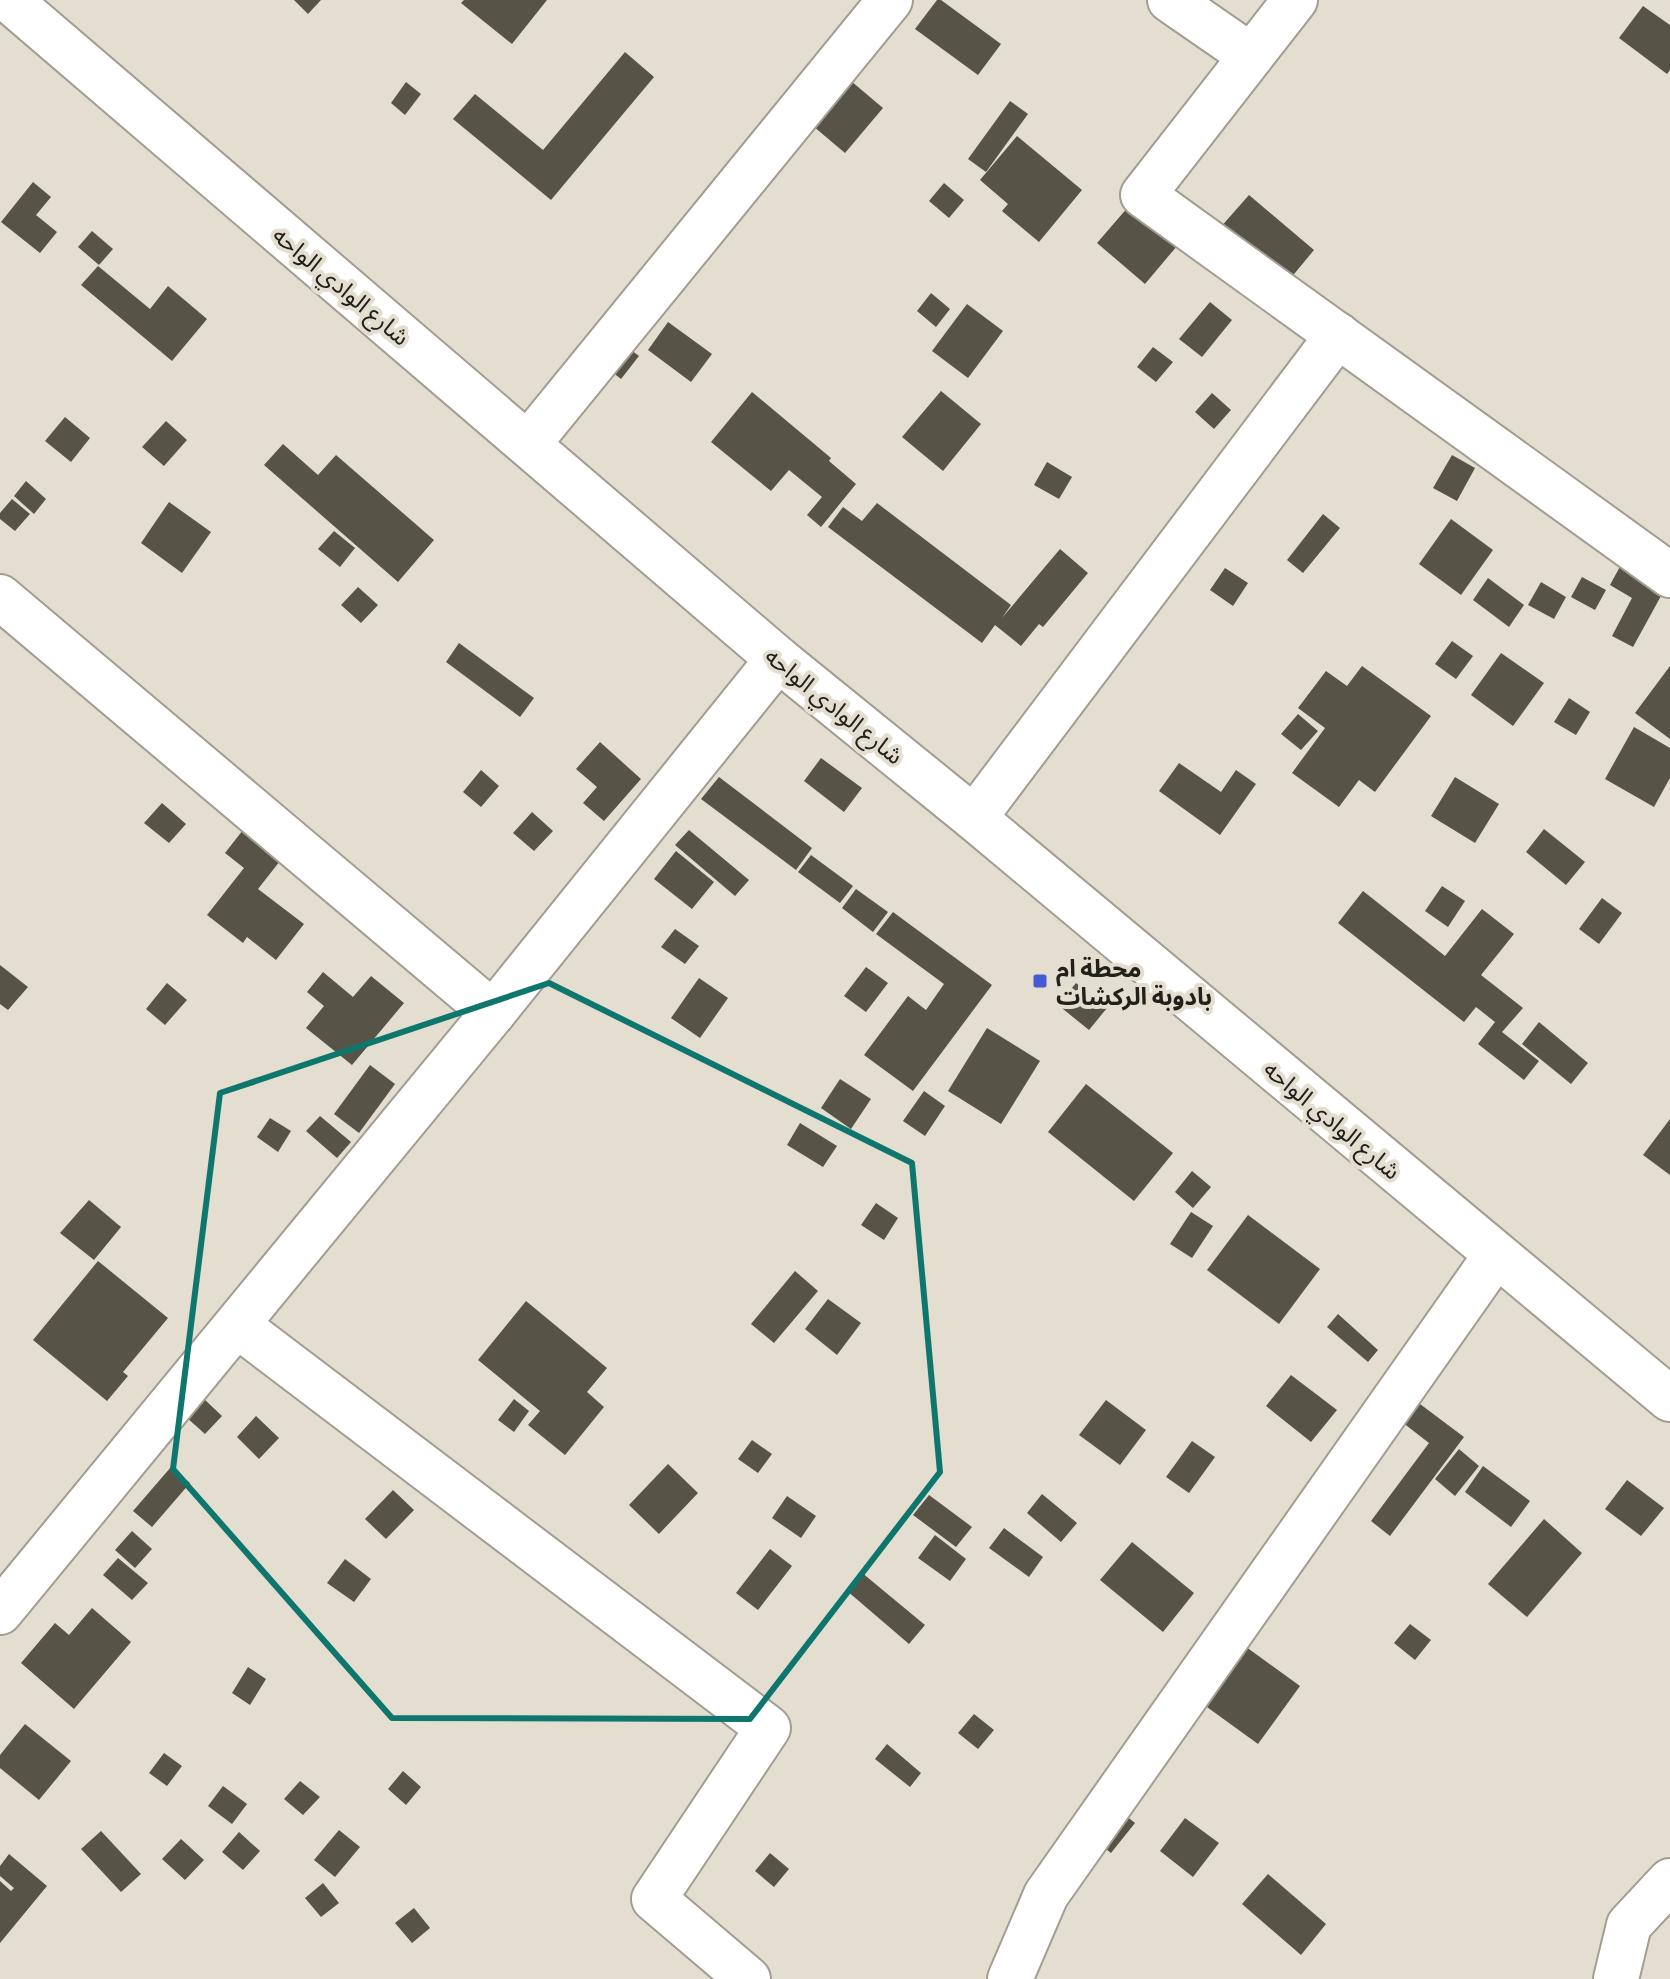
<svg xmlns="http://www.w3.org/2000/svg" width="1670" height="1979" viewBox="0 0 1670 1979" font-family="Commissioner,'Noto Sans Arabic',sans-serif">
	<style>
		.building { fill: #575347 }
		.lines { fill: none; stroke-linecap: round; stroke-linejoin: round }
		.minor-casing { stroke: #a29d90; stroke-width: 48 }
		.major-casing { stroke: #a29d90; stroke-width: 48 }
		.minor { stroke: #fff; stroke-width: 44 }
		.major { stroke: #fff; stroke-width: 44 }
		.marked { fill: none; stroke: #0f766e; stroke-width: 6; stroke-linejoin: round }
		.poi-dot { fill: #435ccf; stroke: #e3ded0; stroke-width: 3 }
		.labels { text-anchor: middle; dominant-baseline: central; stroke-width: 8; stroke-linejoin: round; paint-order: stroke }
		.street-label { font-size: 24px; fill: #22201b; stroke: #e3ded0 }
		.poi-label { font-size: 24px; font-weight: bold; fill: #22201b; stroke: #e3ded0; text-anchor: start }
	</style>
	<rect width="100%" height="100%" fill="#e3ded0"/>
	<!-- building -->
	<g class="building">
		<path d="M294,0H321L308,14Z"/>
		<path d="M464,0H547L512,44L461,3Z"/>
		<path d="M937,0H941L1001,44L978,75L915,29Z"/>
		<path d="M1643,6L1670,25V70L1667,74L1619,38Z"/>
		<path d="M625,52L654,77L551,200L453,119L475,94L543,150Z"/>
		<path d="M851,81L883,108L845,153L813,126Z"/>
		<path d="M406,82L421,94L405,115L391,103Z"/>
		<path d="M1010,101L1028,114L986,172L968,159Z"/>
		<path d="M1017,136L1082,190L1039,242L1002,211L1008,204L980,180Z"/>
		<path d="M33,182L51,197L36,215L57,232L40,253L1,222Z"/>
		<path d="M944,183L964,200L949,218L929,201Z"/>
		<path d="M1249,195L1314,250L1285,285L1219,229Z"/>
		<path d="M1129,206L1177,246L1145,284L1097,243Z"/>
		<path d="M92,231L113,249L99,265L78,247Z"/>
		<path d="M98,266L150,309L168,286L207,319L172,361L81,285Z"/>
		<path d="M931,293L950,309L936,327L917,311Z"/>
		<path d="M1210,302L1232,320L1202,357L1179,339Z"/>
		<path d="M967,304L1003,331L968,378L932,351Z"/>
		<path d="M668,322L712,354L691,382L648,350Z"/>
		<path d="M619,341L639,356L621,379L602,364Z"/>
		<path d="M1153,347L1173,362L1156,382L1137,367Z"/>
		<path d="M941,391L981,424L943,471L902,437Z"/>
		<path d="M752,392L831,458L829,461L856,484L821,527L807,515L822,497L789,470L771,491L711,442Z"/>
		<path d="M1212,393L1231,410L1214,429L1195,412Z"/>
		<path d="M65,417L90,438L71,462L45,441Z"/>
		<path d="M166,421L187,440L164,466L142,447Z"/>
		<path d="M283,444L318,475L336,455L434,540L398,582L264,465Z"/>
		<path d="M1452,455L1475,468L1457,501L1433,488Z"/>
		<path d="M1047,462L1072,477L1059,499L1034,485Z"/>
		<path d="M26,481L46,499L34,514L14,496Z"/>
		<path d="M12,499L30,514L15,531L0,519V513Z"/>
		<path d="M169,502L211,532L182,573L141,543Z"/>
		<path d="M877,503L1011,605L1002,618L1060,549L1088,573L1043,627L1039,624L1021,646L995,625L982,643L828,527L843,507L862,521Z"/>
		<path d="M1323,514L1340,528L1303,573L1287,560Z"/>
		<path d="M1451,519L1493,550L1461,595L1419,564Z"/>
		<path d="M334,531L355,548L340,567L318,549Z"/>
		<path d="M1623,561L1667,585L1633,647L1612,636L1632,598L1610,585Z"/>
		<path d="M1225,568L1248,583L1233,606L1210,590Z"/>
		<path d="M1582,577L1606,590L1595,610L1571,597Z"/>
		<path d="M1488,578L1524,605L1509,627L1473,600Z"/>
		<path d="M1541,582L1566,597L1554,619L1528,605Z"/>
		<path d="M358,587L378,605L361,623L341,605Z"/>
		<path d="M1452,641L1473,656L1456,679L1435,664Z"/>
		<path d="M459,643L534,698L520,717L446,662Z"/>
		<path d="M1501,653L1544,683L1513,726L1471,695Z"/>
		<path d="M1362,666L1431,716L1375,792L1359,780L1339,807L1292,773L1325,728L1298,708L1326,671L1347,686Z"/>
		<path d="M1670,666V739L1635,713Z"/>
		<path d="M1569,698L1590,712L1576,735L1554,722Z"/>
		<path d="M1298,714L1318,731L1301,750L1281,734Z"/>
		<path d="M1634,727L1670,748V778L1654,807L1605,779Z"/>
		<path d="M600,742L641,779L604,821L583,803L597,787L576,769Z"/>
		<path d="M821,758L862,788L844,812L804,781Z"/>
		<path d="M1179,763L1221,792L1236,770L1256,784L1220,835L1159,791Z"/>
		<path d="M481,770L499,786L481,807L463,792Z"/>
		<path d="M719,777L812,848L796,870L701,799Z"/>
		<path d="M1455,777L1499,804L1475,843L1431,816Z"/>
		<path d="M162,803L186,824L169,843L144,823Z"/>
		<path d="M260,808L298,838L258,889L304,924L276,960L247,937L243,943L207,915L244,868L225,853Z"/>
		<path d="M532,812L553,831L534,851L513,833Z"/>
		<path d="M1544,829L1585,862L1566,885L1526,852Z"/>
		<path d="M689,830L749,880L735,896L675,845Z"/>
		<path d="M676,851L714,882L692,909L654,879Z"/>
		<path d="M811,855L853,886L840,903L798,872Z"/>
		<path d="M1442,886L1465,901L1448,927L1425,911Z"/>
		<path d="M856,889L888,912L873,932L842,908Z"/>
		<path d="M1363,891L1445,956L1482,909L1514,934L1481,975L1523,1008L1502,1032L1539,1061L1524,1080L1478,1044L1495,1022L1476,1007L1464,1022L1338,923Z"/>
		<path d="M1602,898L1622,913L1599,944L1579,929Z"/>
		<path d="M893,912L992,985L913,1091L864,1055L908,996L926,1010L944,984L876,934Z"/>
		<path d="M675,929L699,946L685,964L661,947Z"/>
		<path d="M0,965L28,987L8,1010L0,1004Z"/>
		<path d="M866,967L888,983L866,1012L844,996Z"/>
		<path d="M323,972L353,997L371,976L404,1003L352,1065L306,1028L324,1006L307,992Z"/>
		<path d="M699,978L728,998L700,1038L671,1018Z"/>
		<path d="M167,983L187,1000L165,1025L146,1009Z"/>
		<path d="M1076,983L1107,1008L1089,1030L1058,1005Z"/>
		<path d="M1539,1022L1588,1063L1571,1084L1522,1044Z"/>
		<path d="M987,1028L1040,1061L1001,1124L948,1091Z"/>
		<path d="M370,1065L395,1084L359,1133L334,1114Z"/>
		<path d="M840,1079L871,1099L851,1129L821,1108Z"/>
		<path d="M1086,1084L1173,1153L1134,1201L1048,1132Z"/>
		<path d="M924,1091L945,1106L925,1136L903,1121Z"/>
		<path d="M320,1116L351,1142L337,1158L306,1131Z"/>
		<path d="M270,1118L291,1131L278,1152L257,1137Z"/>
		<path d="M1670,1119V1175L1643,1155Z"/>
		<path d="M800,1123L837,1146L823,1167L787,1145Z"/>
		<path d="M1192,1171L1211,1187L1193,1208L1175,1192Z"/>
		<path d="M89,1200L121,1227L94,1260L60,1233Z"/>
		<path d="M876,1203L898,1218L884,1240L861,1225Z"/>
		<path d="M1191,1212L1213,1226L1192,1258L1170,1244Z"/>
		<path d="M1248,1215L1320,1269L1279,1324L1207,1270Z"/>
		<path d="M98,1261L168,1318L123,1372L128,1376L107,1401L33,1340Z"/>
		<path d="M795,1271L818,1291L774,1343L751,1324Z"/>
		<path d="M828,1299L861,1323L837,1355L805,1329Z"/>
		<path d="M526,1301L607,1368L587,1392L604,1407L565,1455L528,1425L540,1411L478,1360Z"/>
		<path d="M1338,1314L1378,1350L1368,1362L1327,1327Z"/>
		<path d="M1291,1375L1337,1410L1311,1442L1266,1406Z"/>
		<path d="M1404,1392L1464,1437L1390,1536L1371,1521L1429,1443L1389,1412Z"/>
		<path d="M203,1398L222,1416L205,1434L186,1417Z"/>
		<path d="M514,1399L529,1411L514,1432L498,1420Z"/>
		<path d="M1106,1400L1146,1430L1120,1465L1079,1435Z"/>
		<path d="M256,1416L279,1438L259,1459L237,1437Z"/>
		<path d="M752,1440L772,1454L758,1473L738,1459Z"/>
		<path d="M1192,1441L1215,1457L1189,1493L1166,1477Z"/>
		<path d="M1459,1449L1479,1466L1455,1496L1435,1479Z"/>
		<path d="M668,1464L698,1493L659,1534L629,1505Z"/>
		<path d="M1483,1466L1530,1501L1511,1527L1465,1492Z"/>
		<path d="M171,1467L190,1483L152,1527L133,1511Z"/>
		<path d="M1627,1480L1664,1508L1641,1536L1605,1509Z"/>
		<path d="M393,1490L414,1510L386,1539L365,1519Z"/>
		<path d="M1042,1494L1077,1523L1061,1542L1027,1513Z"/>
		<path d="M929,1495L972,1527L956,1547L913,1515Z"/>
		<path d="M787,1496L816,1516L801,1538L772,1518Z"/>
		<path d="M1544,1519L1582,1553L1527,1617L1488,1584Z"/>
		<path d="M1004,1528L1043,1557L1029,1577L989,1548Z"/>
		<path d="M132,1531L152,1549L135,1568L115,1550Z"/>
		<path d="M935,1535L966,1559L950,1581L918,1558Z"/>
		<path d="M1132,1542L1194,1593L1163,1632L1100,1580Z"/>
		<path d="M770,1549L792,1566L758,1610L736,1593Z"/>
		<path d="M118,1558L148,1583L132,1600L103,1575Z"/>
		<path d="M345,1559L371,1579L354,1602L327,1583Z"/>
		<path d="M861,1572L925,1625L909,1644L846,1590Z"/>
		<path d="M92,1608L131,1642L74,1709L21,1663L55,1623L69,1635Z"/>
		<path d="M1410,1624L1431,1640L1415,1660L1394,1643Z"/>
		<path d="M1231,1636L1300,1686L1258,1744L1189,1694Z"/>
		<path d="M248,1667L266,1679L250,1705L232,1693Z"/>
		<path d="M974,1714L994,1730L978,1749L958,1733Z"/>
		<path d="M25,1724L71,1761L39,1800L0,1768V1755Z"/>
		<path d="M887,1744L921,1773L910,1787L875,1759Z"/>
		<path d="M164,1753L182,1766L167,1786L149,1773Z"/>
		<path d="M403,1771L421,1787L406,1805L388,1789Z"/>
		<path d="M300,1781L320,1797L303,1815L284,1799Z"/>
		<path d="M223,1786L247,1804L232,1824L208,1806Z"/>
		<path d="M1110,1803L1135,1823L1111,1853L1086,1833Z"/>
		<path d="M1185,1818L1219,1843L1193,1877L1160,1851Z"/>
		<path d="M339,1830L360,1847L335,1877L314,1860Z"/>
		<path d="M101,1831L141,1874L121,1892L81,1849Z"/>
		<path d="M239,1832L260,1851L243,1870L222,1852Z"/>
		<path d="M181,1839L204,1860L185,1880L162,1859Z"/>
		<path d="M770,1853L789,1869L774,1887L755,1871Z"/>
		<path d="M9,1854L47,1886L0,1943V1881L11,1891L14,1888L0,1876V1866Z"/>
		<path d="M1268,1874L1326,1924L1301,1955L1242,1904Z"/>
		<path d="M323,1883L339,1903L321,1917L305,1898Z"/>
		<path d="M414,1908L430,1928L412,1943L395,1923Z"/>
	</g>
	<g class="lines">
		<!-- minor casing -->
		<g class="minor-casing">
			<g id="minor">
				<path d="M1170,0L1251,56"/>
				<path d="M1295,0L1143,195L1670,575"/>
				<path d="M528,444L890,0"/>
				<path d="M0,597L493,1013"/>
				<path d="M974,818L1338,335"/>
				<path d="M237,1325L768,1728L654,1899L748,1979"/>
				<path d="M0,1612L493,1013L778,659"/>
				<path d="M1010,1979L1046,1895L1496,1255"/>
				<path d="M1616,1979L1629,1925L1670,1881"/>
			</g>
		</g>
		<!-- major casing -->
		<g class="major-casing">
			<path id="major" d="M9,0L778,659L974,818L1670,1399"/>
		</g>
		<!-- minor -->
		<use href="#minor" class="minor"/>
		<!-- major -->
		<use href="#major" class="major"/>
	</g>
	<!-- marked area -->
	<path class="marked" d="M549,983L912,1163L940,1472L750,1719L392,1718L173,1469L220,1093Z"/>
	<!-- markers -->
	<rect class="poi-dot" x="1032" y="973" width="16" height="16" rx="4"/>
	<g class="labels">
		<!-- street labels -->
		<g class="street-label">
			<text transform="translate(342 285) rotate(40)">شارع الوادي الواحه</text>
			<text transform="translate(835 705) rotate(39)">شارع الوادي الواحه</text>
			<text transform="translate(1333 1119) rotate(40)">شارع الوادي الواحه</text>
		</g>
		<!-- poi labels -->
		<g class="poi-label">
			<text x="1056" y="967">محطة ام<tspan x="1056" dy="28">بادوبة الركشات</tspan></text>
		</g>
	</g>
</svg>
